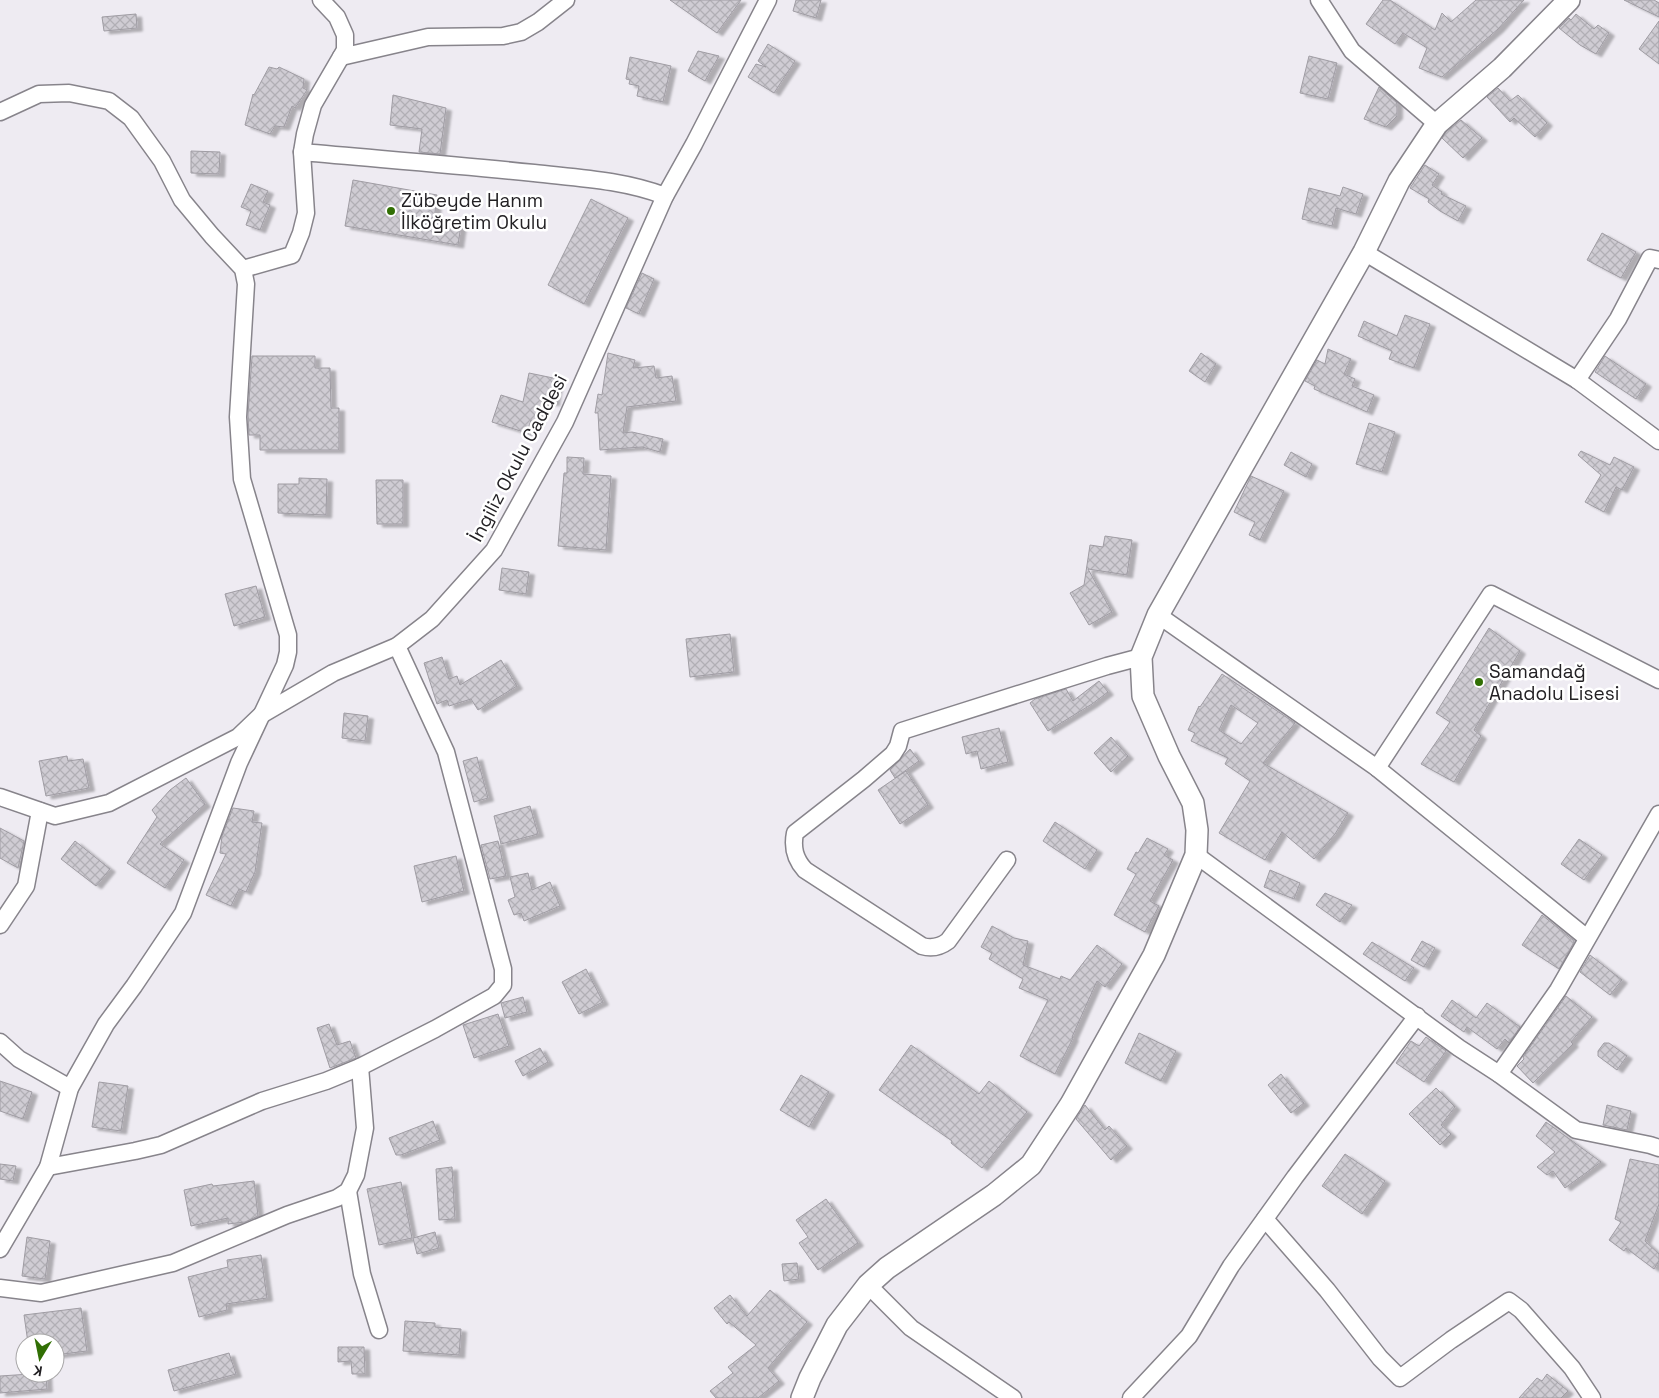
<svg xmlns="http://www.w3.org/2000/svg" width="1659" height="1398" viewBox="0 0 1659 1398" font-family="'Space Grotesk',sans-serif">
	<style>
		.building { fill: url(#building-cross-hatch); stroke: #9f9ca3; fill-rule: evenodd; filter: url(#shadow) }
		.lines { fill: none; stroke-linecap: round; stroke-linejoin: round }
		.minor-casing { stroke: #87848b; stroke-width: 19 }
		.tertiary-casing { stroke: #87848b; stroke-width: 24 }
		.minor { stroke: #fff; stroke-width: 16 }
		.tertiary { stroke: #fff; stroke-width: 21 }
		.poi-dot { fill: #316f04; stroke: #fff; stroke-width: 2 }
		.labels { text-anchor: middle; dominant-baseline: central; stroke-width: 5; stroke-linejoin: round; paint-order: stroke }
		.poi-label { font-size: 19px; fill: #232124; stroke: #fff; text-anchor: start }
		.street-label { font-size: 19px; fill: #232124; stroke: #fff }
	</style>
	<defs>
		<pattern id="building-cross-hatch" width="8" height="8" patternUnits="userSpaceOnUse" patternTransform="scale(1.25)"><rect width="8" height="8" fill="#cfccd3"/><path d="M0 0l8 8M0 8l8-8" fill="none" stroke="#b1afb5"/></pattern>
		<filter id="shadow"><feDropShadow dx="5.5" dy="3" stdDeviation="1" flood-color="#0004"/></filter>
	</defs>
	<rect width="100%" height="100%" fill="#eeebf2"/>
	<!-- building -->
	<g class="building">
		<path d="M670,0H741L717,33Z"/>
		<path d="M796,0H821L816,18L793,11Z"/>
		<path d="M1383,0H1390L1435,30L1442,13L1451,22L1476,0H1524L1498,29L1442,77L1419,68L1427,48L1403,33L1395,44L1366,24Z"/>
		<path d="M1624,0H1654L1659,3V17Z"/>
		<path d="M136,14L137,28L104,31L102,17Z"/>
		<path d="M1576,14L1594,29L1598,25L1609,33L1596,54L1580,45L1559,28L1569,18L1571,20Z"/>
		<path d="M1659,21V64L1639,49Z"/>
		<path d="M768,44L795,61L774,93L748,77L756,64L766,67L758,61Z"/>
		<path d="M698,51L719,56L705,81L688,71Z"/>
		<path d="M1309,56L1337,63L1328,99L1300,93Z"/>
		<path d="M630,57L671,66L663,102L637,96L639,86L629,84L630,80L626,79Z"/>
		<path d="M269,67L277,69L279,67L304,79L303,88L307,90L295,108L292,106L284,127L275,126L270,134L245,125L253,94L254,95Z"/>
		<path d="M1379,87L1397,103V116L1386,127L1364,119Z"/>
		<path d="M1498,88L1510,101L1518,95L1547,123L1535,137L1514,118L1510,122L1487,97Z"/>
		<path d="M393,95L446,108L440,154L419,152L422,129L390,125Z"/>
		<path d="M1461,120L1482,138L1463,158L1442,138L1446,132Z"/>
		<path d="M191,151L220,152L219,174L191,173Z"/>
		<path d="M1425,165L1439,174L1432,185L1442,192L1441,194L1466,206L1458,221L1440,211L1428,202L1429,199L1410,188Z"/>
		<path d="M353,180L437,195L434,221L461,225L458,245L345,226Z"/>
		<path d="M251,184L268,191L263,202L270,205L260,230L246,225L251,211L241,207Z"/>
		<path d="M1343,187L1363,194L1356,214L1336,208L1332,226L1302,219L1309,188L1340,196Z"/>
		<path d="M591,199L628,218L584,304L548,285Z"/>
		<path d="M1602,233L1636,252L1621,278L1587,260Z"/>
		<path d="M642,273L654,279L639,314L626,308Z"/>
		<path d="M1405,315L1430,324L1414,368L1389,359L1392,351L1358,336L1364,321L1397,336Z"/>
		<path d="M1328,349L1351,359L1344,374L1355,379L1352,386L1374,395L1367,412L1314,389L1315,386L1305,381L1317,360L1325,364Z"/>
		<path d="M608,353L635,360L633,368L654,366L656,378L672,376L676,401L627,407L623,433L632,432L663,439L660,452L642,447L600,450L598,413H595L598,394L602,395Z"/>
		<path d="M1201,353L1216,364L1205,382L1189,371Z"/>
		<path d="M252,356H315V368H330L331,408H339V450H260V435H249L248,415Z"/>
		<path d="M1605,356L1646,384L1636,399L1595,372Z"/>
		<path d="M529,373L558,379L554,403L545,401L538,422L531,420L527,433L492,422L501,395L523,402Z"/>
		<path d="M1369,423L1395,432L1382,472L1356,464Z"/>
		<path d="M1581,451L1610,465L1614,457L1634,467L1622,490L1616,487L1604,512L1585,502L1601,475L1578,455Z"/>
		<path d="M1291,452L1312,464L1306,477L1284,465Z"/>
		<path d="M567,457L584,458L583,474L611,476L606,550L558,546L564,473H567Z"/>
		<path d="M1251,476L1284,491L1260,540L1249,535L1255,522L1234,512Z"/>
		<path d="M299,478L327,479L326,515L278,513V484H299Z"/>
		<path d="M376,480H403V524H377Z"/>
		<path d="M1105,536L1132,540L1127,575L1088,569L1112,612L1089,625L1070,593L1084,585L1090,545L1103,547Z"/>
		<path d="M502,568L529,572L526,594L499,590Z"/>
		<path d="M256,586L265,617L234,626L225,594Z"/>
		<path d="M1489,628L1520,651L1474,730L1481,736L1454,782L1421,764L1450,722L1436,713Z"/>
		<path d="M730,634L734,672L690,677L686,639Z"/>
		<path d="M442,657L449,679L457,676L460,685L501,660L517,686L478,710L471,699L449,706L447,700L437,704L424,663Z"/>
		<path d="M1222,674L1295,723L1263,763L1348,813L1335,834L1314,859L1282,832L1265,860L1219,833L1250,781L1225,764L1228,758L1191,741L1195,733L1188,730L1199,706L1200,707ZM1231,705L1258,723L1241,744L1219,730Z"/>
		<path d="M1099,681L1108,692L1092,704L1048,731L1030,703L1035,699L1066,689L1073,701Z"/>
		<path d="M344,713L368,716L365,741L342,738Z"/>
		<path d="M999,728L1008,762L981,769L977,751L966,754L962,737Z"/>
		<path d="M1111,737L1128,756L1111,772L1094,753Z"/>
		<path d="M910,749L919,761L895,778L890,770Z"/>
		<path d="M67,756L68,761L83,759L89,788L46,796L39,761Z"/>
		<path d="M477,757L488,798L474,802L463,761Z"/>
		<path d="M906,771L928,805L900,824L878,790Z"/>
		<path d="M186,778L205,804L160,844L184,860L165,888L127,863L157,817L152,810L170,790Z"/>
		<path d="M530,806L538,834L501,844L494,816Z"/>
		<path d="M233,808L254,811L252,822L262,823L255,872L246,892L239,889L231,906L206,895L226,854L220,853L222,836Z"/>
		<path d="M1055,822L1097,850L1085,869L1043,841Z"/>
		<path d="M0,828L24,841L18,868L0,858Z"/>
		<path d="M1147,838L1168,849L1164,855L1173,860L1150,901L1159,906L1145,932L1114,915L1136,874L1127,869L1136,852L1138,853Z"/>
		<path d="M1579,839L1602,855L1584,880L1561,864Z"/>
		<path d="M75,841L110,869L96,886L61,859Z"/>
		<path d="M498,841L506,876L490,879L481,845Z"/>
		<path d="M456,856L464,891L422,902L414,866Z"/>
		<path d="M1270,870L1300,883L1294,899L1264,887Z"/>
		<path d="M528,873L532,890L550,882L560,906L524,921L521,913L514,915L508,900L515,897L510,877Z"/>
		<path d="M1325,893L1352,905L1340,922L1316,905Z"/>
		<path d="M1542,915L1573,940L1574,942L1559,969L1522,945Z"/>
		<path d="M992,926L1014,938L1028,941L1023,965L1060,979L1061,976L1070,980L1097,945L1122,964L1105,987L1097,981L1072,1037L1073,1038L1055,1074L1020,1056L1048,1000L1019,988L1023,979L989,959L992,953L981,947Z"/>
		<path d="M1422,941L1435,948L1424,967L1411,960Z"/>
		<path d="M1372,942L1414,968L1405,981L1363,954Z"/>
		<path d="M1590,955L1622,980L1610,995L1580,972Z"/>
		<path d="M586,969L603,1002L579,1014L562,982Z"/>
		<path d="M1566,996L1592,1017L1571,1042L1573,1044L1533,1083L1517,1066L1524,1059L1523,1057Z"/>
		<path d="M523,997L527,1012L505,1018L501,1003Z"/>
		<path d="M1452,1000L1476,1018L1487,1003L1520,1027L1509,1043L1505,1039L1497,1049L1467,1027L1464,1032L1441,1016Z"/>
		<path d="M498,1014L509,1046L474,1058L463,1025Z"/>
		<path d="M329,1024L337,1045L350,1041L356,1058L330,1068L317,1028Z"/>
		<path d="M1139,1033L1176,1051L1161,1081L1125,1063Z"/>
		<path d="M1426,1037L1446,1051L1424,1082L1396,1063L1411,1041L1419,1046Z"/>
		<path d="M1604,1043H1609L1627,1056L1617,1070L1598,1056V1051Z"/>
		<path d="M911,1045L979,1094L989,1081L1027,1112L982,1168L951,1143L952,1141L879,1090Z"/>
		<path d="M540,1048L548,1062L523,1076L515,1061Z"/>
		<path d="M1281,1074L1304,1103L1291,1113L1268,1085Z"/>
		<path d="M801,1075L829,1092L809,1127L780,1110Z"/>
		<path d="M0,1081L32,1092L23,1119L0,1111Z"/>
		<path d="M99,1082L128,1086L121,1131L92,1127Z"/>
		<path d="M1436,1088L1455,1107L1441,1125L1451,1134L1440,1145L1409,1114Z"/>
		<path d="M1085,1105L1105,1130L1109,1126L1127,1146L1111,1160L1076,1119Z"/>
		<path d="M1607,1105L1631,1111L1627,1130L1603,1125Z"/>
		<path d="M433,1121L440,1140L401,1155H396L389,1138Z"/>
		<path d="M1546,1122L1601,1162L1565,1188L1553,1171L1547,1175L1537,1167L1555,1152L1536,1136Z"/>
		<path d="M1345,1154L1385,1181L1362,1214L1322,1186Z"/>
		<path d="M1630,1159L1659,1165V1204L1645,1241L1659,1254V1261L1654,1269L1626,1248L1624,1251L1609,1240L1621,1222L1615,1219Z"/>
		<path d="M0,1164L16,1166L13,1181L0,1179Z"/>
		<path d="M452,1167L455,1219L439,1220L436,1169Z"/>
		<path d="M254,1181L258,1216L245,1222L228,1224V1218L191,1226L184,1190L212,1184L213,1186Z"/>
		<path d="M401,1182L412,1238L379,1245L367,1189Z"/>
		<path d="M826,1199L858,1243L818,1270L799,1243L808,1237L796,1220Z"/>
		<path d="M435,1232L439,1248L417,1254L413,1238Z"/>
		<path d="M27,1237L50,1241L45,1279L22,1276Z"/>
		<path d="M261,1255L267,1298L226,1304L227,1310L199,1317L188,1277L228,1267L227,1260Z"/>
		<path d="M797,1263L799,1279L784,1281L782,1264Z"/>
		<path d="M770,1290L807,1322L768,1368L779,1381L758,1398H716L710,1391L733,1373L728,1367L756,1345L729,1322L727,1324L714,1308L730,1295L747,1316Z"/>
		<path d="M81,1308L87,1351L55,1355V1343H28L24,1315Z"/>
		<path d="M405,1321L435,1323V1327L461,1329L459,1355L403,1351Z"/>
		<path d="M338,1347H364L365,1374H352L351,1361L338,1362Z"/>
		<path d="M229,1353L236,1374L174,1391L168,1370Z"/>
		<path d="M46,1373L47,1389L0,1393V1376Z"/>
		<path d="M1547,1374L1568,1391L1561,1398H1519L1537,1378L1542,1381Z"/>
	</g>
	<g class="lines">
		<!-- minor casing -->
		<g class="minor-casing">
			<g id="minor">
				<path d="M1319,0L1352,51L1437,124"/>
				<path d="M341,57L428,37L503,36L521,32L538,22L566,0"/>
				<path d="M0,112L39,94L69,93L109,101L131,118L162,161L182,200L212,236L243,269L246,284L238,417L242,479L288,635V652L285,665L239,763L183,913L134,986L106,1024L70,1088L48,1167L0,1249"/>
				<path d="M302,152C379,159 456,165 534,173C578,178 623,180 665,196"/>
				<path d="M1364,252L1577,380L1659,441"/>
				<path d="M243,269L292,255L301,233L306,213L302,152L305,134L313,105L345,50V35L337,17L321,0"/>
				<path d="M1577,380L1618,319L1650,258L1659,260"/>
				<path d="M1158,615L1377,768L1587,938"/>
				<path d="M1377,768L1491,594L1659,680"/>
				<path d="M0,797L55,816L109,803L238,737L261,715L333,673L397,646L432,619L494,550L565,422L665,196L694,144L768,0"/>
				<path d="M1196,855L1459,1048L1499,1074L1576,1130L1650,1145L1659,1148"/>
				<path d="M1007,860L948,941C940,947 932,949 922,946L805,870C795,859 792,848 795,833L864,779L893,754L898,746L902,731L1107,666L1141,657"/>
				<path d="M0,925L26,886L40,811"/>
				<path d="M0,1042L19,1059L70,1088"/>
				<path d="M1499,1074L1558,990L1659,814"/>
				<path d="M48,1167L135,1151L161,1145L262,1101L326,1081L360,1067L435,1029L494,996L503,985V969L446,752L397,646"/>
				<path d="M348,1191L362,1274L379,1330"/>
				<path d="M1265,1219L1327,1290L1380,1358L1400,1378L1451,1340L1509,1301L1521,1310L1572,1368L1592,1398"/>
				<path d="M868,1285L911,1328L1013,1398"/>
				<path d="M0,1288L41,1293L173,1263L287,1215L337,1198L348,1191L356,1175L365,1128L360,1067"/>
				<path d="M1131,1398L1189,1336L1231,1266L1295,1177L1417,1016"/>
			</g>
		</g>
		<!-- tertiary casing -->
		<g class="tertiary-casing">
			<path id="tertiary" d="M802,1398L810,1378L837,1325L868,1285L887,1268L994,1195L1031,1165L1071,1104L1154,955L1196,855L1197,830L1193,803L1169,756L1143,696L1141,657L1158,615L1364,252L1399,181L1437,124L1502,68L1569,0"/>
		</g>
		<!-- minor -->
		<use href="#minor" class="minor"/>
		<!-- tertiary -->
		<use href="#tertiary" class="tertiary"/>
	</g>
	<!-- markers -->
	<g class="poi-dot">
		<circle cx="391" cy="211" r="5"/>
		<circle cx="1479" cy="682" r="5"/>
	</g>
	<g class="labels">
		<!-- poi labels -->
		<g class="poi-label">
			<text x="401" y="200">Zübeyde Hanım<tspan x="401" dy="22">İlköğretim Okulu</tspan></text>
			<text x="1489" y="671">Samandağ<tspan x="1489" dy="22">Anadolu Lisesi</tspan></text>
		</g>
		<!-- street labels -->
		<g class="street-label">
			<text transform="translate(518 458) rotate(-62)">İngiliz Okulu Caddesi</text>
		</g>
	</g>
	<!-- north arrow -->
	<g transform="translate(40 1358) rotate(190)"><circle r="24" fill="#ffffff" stroke="#a7a6a7"/>
	<path d="M0-4L9 19L0 12L-9 19Z" fill="#316f04"/>
	<text y="-8" font-size="14" font-weight="bold" text-anchor="middle" fill="#232124">K</text>
	</g>
</svg>
